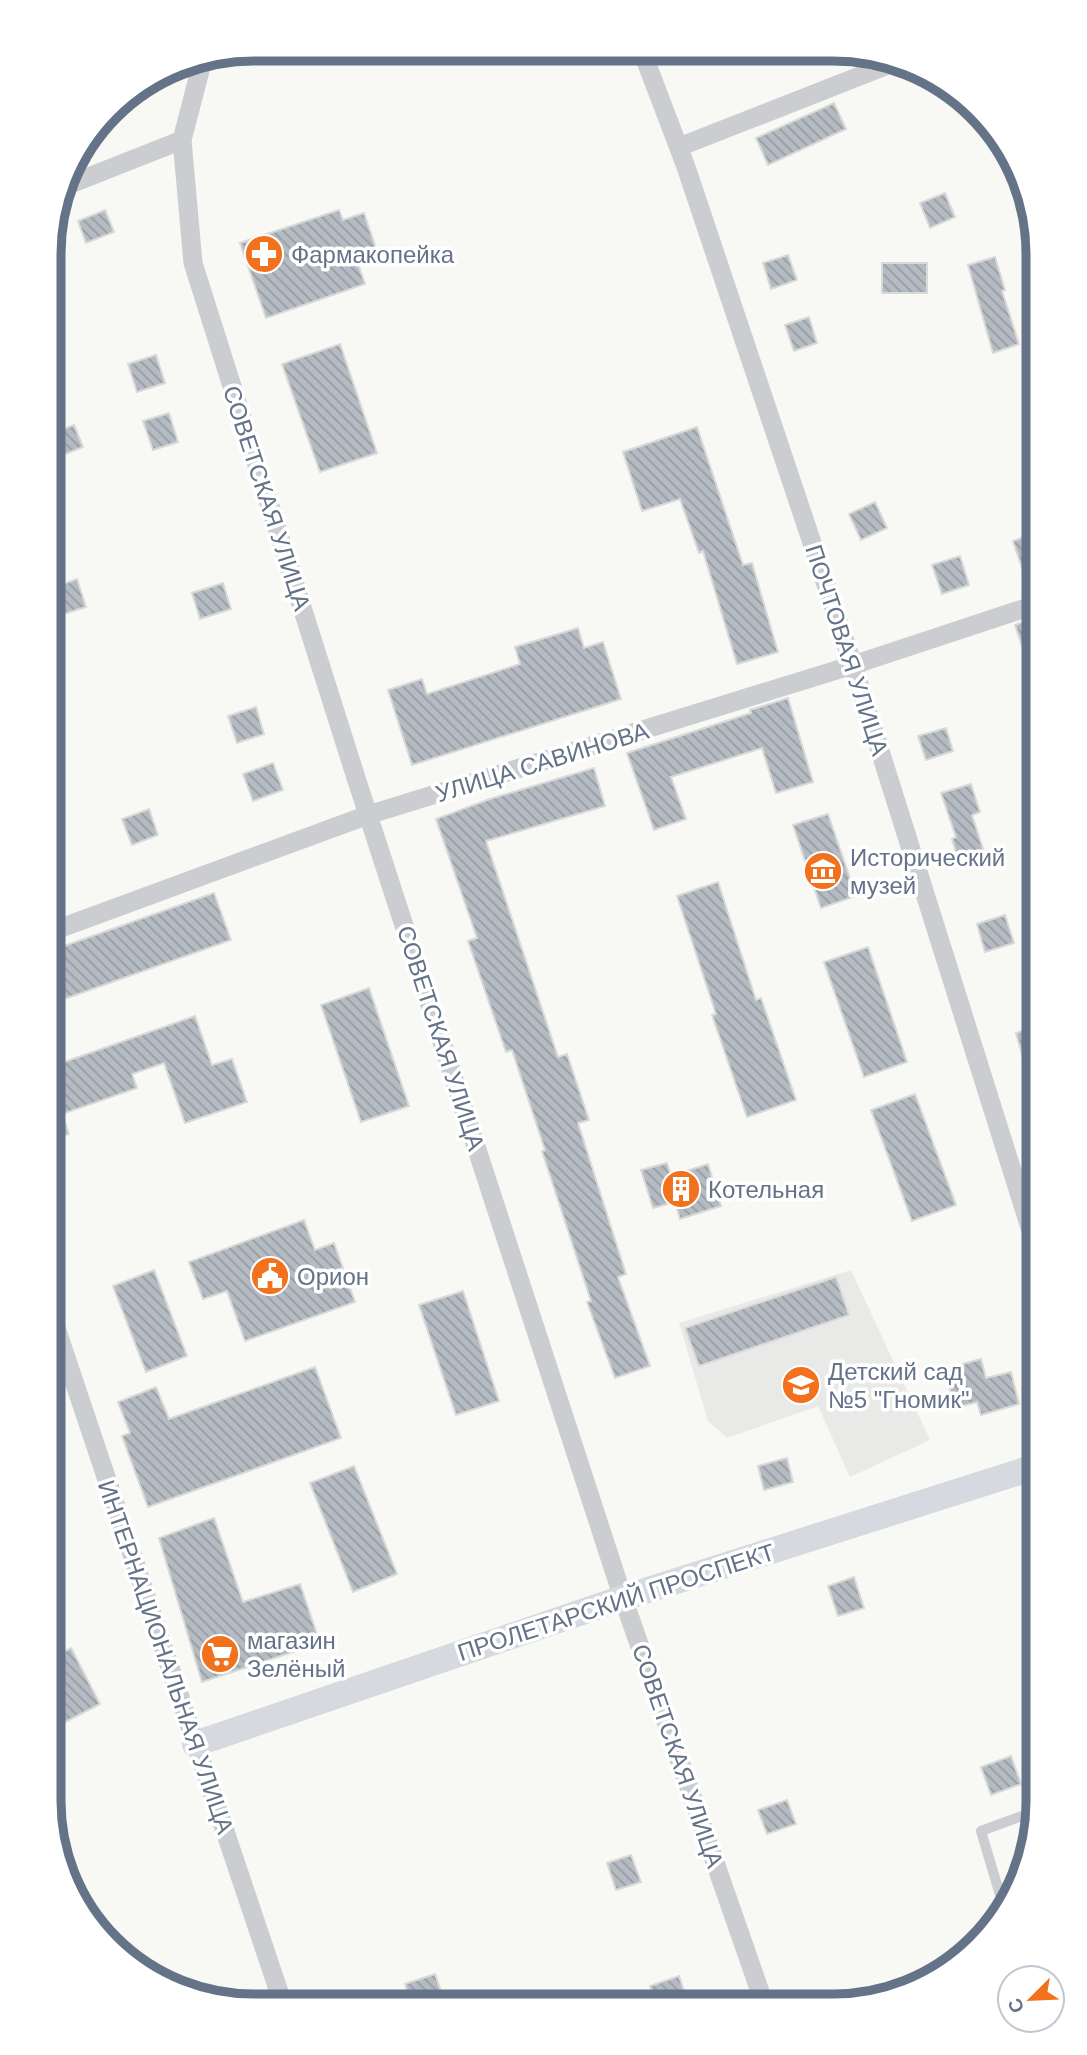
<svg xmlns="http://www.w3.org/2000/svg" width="1087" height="2055" viewBox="0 0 1087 2055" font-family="Arial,sans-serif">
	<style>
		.built { fill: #e9e9e8 }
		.building { fill: url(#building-back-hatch); stroke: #d9dad7; stroke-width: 2 }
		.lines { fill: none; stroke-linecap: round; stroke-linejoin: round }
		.lane { stroke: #cbcdd1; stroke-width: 10 }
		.street { stroke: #cbcdd1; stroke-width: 19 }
		.secondary { stroke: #d6dae0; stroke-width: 26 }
		.labels { text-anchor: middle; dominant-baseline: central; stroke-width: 7; stroke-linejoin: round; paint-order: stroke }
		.poi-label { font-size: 24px; fill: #657389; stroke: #fff; text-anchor: start }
		.street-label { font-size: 24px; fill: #657389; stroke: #fff }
		.rim { fill: none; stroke: #657389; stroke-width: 9 }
	</style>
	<defs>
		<pattern id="building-back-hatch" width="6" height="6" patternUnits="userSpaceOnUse" patternTransform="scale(1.75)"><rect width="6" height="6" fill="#b5bbc2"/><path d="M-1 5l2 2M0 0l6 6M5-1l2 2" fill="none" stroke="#979ca3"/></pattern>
	</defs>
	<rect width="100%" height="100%" fill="#f8f8f5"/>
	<!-- built -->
	<path class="built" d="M851,1270L930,1440L850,1477L818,1406L727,1438L708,1421L679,1323Z"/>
	<!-- building -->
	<g class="building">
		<path d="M834,103L846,129L768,165L756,138Z"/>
		<path d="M945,193L955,217L930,228L920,203Z"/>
		<path d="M105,210L114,232L86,243L78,221Z"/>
		<path d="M339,210L343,220L364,213L379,257L358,264L365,284L266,318L240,243Z"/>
		<path d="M788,255L797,280L771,289L763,263Z"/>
		<path d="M995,257L1005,290L1002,291L1019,344L993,353L968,265Z"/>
		<rect x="882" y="263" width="45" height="30"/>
		<path d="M809,317L817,343L794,351L785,325Z"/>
		<path d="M340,344L377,453L320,472L282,364Z"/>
		<path d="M156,355L165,383L137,392L128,364Z"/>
		<path d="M169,413L178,442L153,450L143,421Z"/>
		<path d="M74,425L83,447L50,460V434Z"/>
		<path d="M697,427L743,565L752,563L778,652L737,664L703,551L699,553L680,499L642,511L623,452Z"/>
		<path d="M875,502L887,528L861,540L849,514Z"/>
		<path d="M1038,532V566L1023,571L1013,541Z"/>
		<path d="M960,556L969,585L942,594L932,565Z"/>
		<path d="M77,579L86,607L60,615L52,588Z"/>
		<path d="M223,583L231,609L200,619L192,593Z"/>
		<path d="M1038,617V644L1023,649L1015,625Z"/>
		<path d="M578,628L584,648L603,642L621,699L412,765L388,690L422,679L427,694L520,664L515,647Z"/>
		<path d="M788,698L813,782L776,793L762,748L671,777L686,819L654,830L627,753L751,713L750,710Z"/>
		<path d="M256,707L264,734L237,743L228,716Z"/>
		<path d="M946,728L953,751L926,760L918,736Z"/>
		<path d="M273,763L283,790L253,801L243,774Z"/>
		<path d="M594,768L605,806L486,841L558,1057L567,1054L589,1120L578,1123L626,1274L618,1277L650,1366L615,1378L587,1302L591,1301L542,1151L545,1150L512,1050L506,1052L468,941L477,938L436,819L490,799Z"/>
		<path d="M971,784L980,812L972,815L985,855L959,863L952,839L956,837L941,793Z"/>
		<path d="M149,809L158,835L132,845L122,819Z"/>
		<path d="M828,814L856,896L821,908L793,825Z"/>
		<path d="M718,882L756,1000L761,998L796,1100L747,1117L712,1015L716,1014L677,896Z"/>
		<path d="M214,893L231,940L50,1004V951Z"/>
		<path d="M1005,915L1014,943L985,952L977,924Z"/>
		<path d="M868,947L907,1062L864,1077L824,962Z"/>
		<path d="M369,988L409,1106L361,1122L321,1005Z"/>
		<path d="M195,1016L212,1065L232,1059L247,1102L185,1123L164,1063L132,1074L137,1088L62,1114L69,1134L50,1141V1067Z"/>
		<path d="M1038,1026V1053L1023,1058L1016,1033Z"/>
		<path d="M915,1094L956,1205L912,1221L871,1110Z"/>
		<path d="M667,1163L671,1176L708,1164L721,1206L680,1219L675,1202L653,1208L641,1170Z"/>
		<path d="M304,1220L315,1250L334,1243L355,1302L245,1341L227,1291L203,1299L189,1262Z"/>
		<path d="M154,1270L187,1356L146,1372L113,1286Z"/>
		<path d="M836,1277L849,1315L699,1366L685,1328Z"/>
		<path d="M463,1291L499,1401L456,1415L419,1305Z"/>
		<path d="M981,1359L986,1378L1011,1372L1019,1404L981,1415L977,1402L955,1408L944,1369Z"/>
		<path d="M315,1367L341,1438L148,1507L122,1436L130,1433L118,1402L156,1387L169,1419Z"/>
		<path d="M787,1458L793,1482L764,1490L758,1466Z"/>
		<path d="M354,1466L397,1574L353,1592L310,1483Z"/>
		<path d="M214,1518L243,1602L300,1584L320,1643L202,1682L159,1538Z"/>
		<path d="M854,1577L864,1608L838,1616L828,1586Z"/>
		<path d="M71,1648L100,1704L54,1728L49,1719V1659Z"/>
		<path d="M1011,1756L1021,1784L991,1795L981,1767Z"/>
		<path d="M787,1800L796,1824L767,1834L758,1810Z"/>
		<path d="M631,1855L641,1882L616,1890L607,1863Z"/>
		<path d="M435,1974L443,1997L412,2005L405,1984Z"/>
		<path d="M679,1976L689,2006L657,2005L650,1986Z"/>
	</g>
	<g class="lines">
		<!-- lane -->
		<path class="lane" d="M1003,1905L981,1831L1038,1810"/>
		<!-- street -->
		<g class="street">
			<path d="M642,51L686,167L853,665L1038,1253"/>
			<path d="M203,59L182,140L193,263L357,781L623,1598L765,2006"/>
			<path d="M679,147L893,63"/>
			<path d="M63,187L182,140"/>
			<path d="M50,932L368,815L853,665L1038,604"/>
			<path d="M50,1310L283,2004"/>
		</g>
		<!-- secondary -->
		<path class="secondary" d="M195,1744L623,1598L1038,1466"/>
	</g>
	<!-- icons -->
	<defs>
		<g id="pharmacy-disc" transform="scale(2.0125)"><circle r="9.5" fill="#f2711c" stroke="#fff"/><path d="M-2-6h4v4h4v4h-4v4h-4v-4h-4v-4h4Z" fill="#fff"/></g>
		<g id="museum-disc" transform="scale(2.0125)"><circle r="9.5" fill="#f2711c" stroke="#fff"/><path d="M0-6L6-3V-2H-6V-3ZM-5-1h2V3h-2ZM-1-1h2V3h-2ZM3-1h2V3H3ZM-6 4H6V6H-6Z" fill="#fff"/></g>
		<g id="building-disc" transform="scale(2.0125)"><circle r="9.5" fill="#f2711c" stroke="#fff"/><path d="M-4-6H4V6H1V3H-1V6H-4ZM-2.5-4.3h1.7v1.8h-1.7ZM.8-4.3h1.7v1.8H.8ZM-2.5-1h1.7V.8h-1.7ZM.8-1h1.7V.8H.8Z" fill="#fff"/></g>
		<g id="civic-disc" transform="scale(2.0125)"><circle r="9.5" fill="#f2711c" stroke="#fff"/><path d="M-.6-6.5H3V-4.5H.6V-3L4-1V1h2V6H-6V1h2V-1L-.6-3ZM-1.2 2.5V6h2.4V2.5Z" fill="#fff"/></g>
		<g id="school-disc" transform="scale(2.0125)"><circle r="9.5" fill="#f2711c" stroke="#fff"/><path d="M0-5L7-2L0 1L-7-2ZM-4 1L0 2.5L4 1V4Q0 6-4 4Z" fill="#fff"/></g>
		<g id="supermarket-disc" transform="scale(2.0125)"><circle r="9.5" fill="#f2711c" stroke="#fff"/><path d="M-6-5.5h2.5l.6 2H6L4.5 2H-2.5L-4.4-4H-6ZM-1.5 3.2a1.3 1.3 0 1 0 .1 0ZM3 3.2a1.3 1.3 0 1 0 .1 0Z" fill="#fff"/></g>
	</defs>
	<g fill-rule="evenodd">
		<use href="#pharmacy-disc" x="264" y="254"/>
		<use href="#museum-disc" x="823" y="871"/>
		<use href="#building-disc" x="681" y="1189"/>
		<use href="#civic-disc" x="270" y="1276"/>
		<use href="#school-disc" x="801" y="1385"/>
		<use href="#supermarket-disc" x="220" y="1654"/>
	</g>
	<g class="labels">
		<!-- poi labels -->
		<g class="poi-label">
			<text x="291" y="254">Фармакопейка</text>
			<text x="850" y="857">Исторический<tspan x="850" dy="28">музей</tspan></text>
			<text x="708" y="1189">Котельная</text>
			<text x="297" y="1276">Орион</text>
			<text x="828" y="1371">Детский сад<tspan x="828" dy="28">№5 "Гномик"</tspan></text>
			<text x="247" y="1640">магазин<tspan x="247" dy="28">Зелёный</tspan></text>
		</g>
		<!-- street labels -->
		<g class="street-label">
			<text transform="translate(267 498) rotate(72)">СОВЕТСКАЯ УЛИЦА</text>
			<text transform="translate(847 650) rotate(72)">ПОЧТОВАЯ УЛИЦА</text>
			<text transform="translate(542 762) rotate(-17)">УЛИЦА САВИНОВА</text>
			<text transform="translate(441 1038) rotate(72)">СОВЕТСКАЯ УЛИЦА</text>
			<text transform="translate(616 1602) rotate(-18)">ПРОЛЕТАРСКИЙ ПРОСПЕКТ</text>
			<text transform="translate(166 1657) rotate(71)">ИНТЕРНАЦИОНАЛЬНАЯ УЛИЦА</text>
			<text transform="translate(678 1756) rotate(71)">СОВЕТСКАЯ УЛИЦА</text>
		</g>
	</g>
	<!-- crop -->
	<path d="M0 0H1087V2055H0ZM254 61H833A193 193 0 0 1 1026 254V1801A193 193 0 0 1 833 1994H254A193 193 0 0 1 61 1801V254A193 193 0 0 1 254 61Z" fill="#fff" fill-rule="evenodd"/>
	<path class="rim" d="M254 61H833A193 193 0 0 1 1026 254V1801A193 193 0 0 1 833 1994H254A193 193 0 0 1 61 1801V254A193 193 0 0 1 254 61Z"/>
	<!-- north arrow -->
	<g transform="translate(1031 1999) rotate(246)"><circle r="33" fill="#ffffff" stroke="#c1c7d0" stroke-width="2"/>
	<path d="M0-5L12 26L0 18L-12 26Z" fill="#f2711c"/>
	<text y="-10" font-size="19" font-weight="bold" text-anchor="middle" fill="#657389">С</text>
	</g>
</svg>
